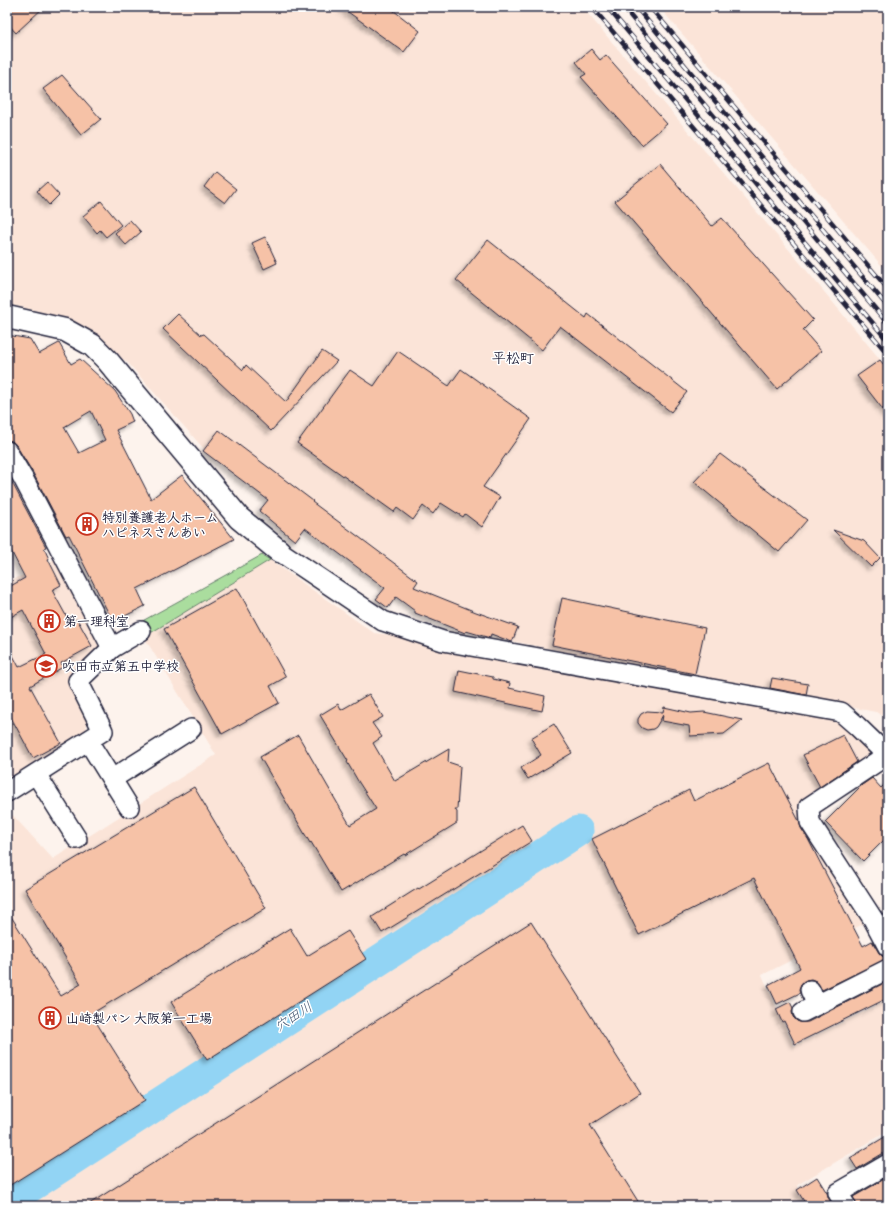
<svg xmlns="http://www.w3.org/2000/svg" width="895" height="1213" viewBox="0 0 895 1213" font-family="'Patrick Hand','Klee One',sans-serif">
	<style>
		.built { fill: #fbe4d8 }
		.green { fill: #aadd9e; stroke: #66806c }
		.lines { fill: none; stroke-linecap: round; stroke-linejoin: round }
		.river { stroke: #92d4f4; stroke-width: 31 }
		.building { fill: #f6c2a7; stroke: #22223b; fill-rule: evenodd; filter: url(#shadow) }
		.minor-casing { stroke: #22223b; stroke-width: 22 }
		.tertiary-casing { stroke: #22223b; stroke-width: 25 }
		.minor { stroke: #fff; stroke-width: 19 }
		.tertiary { stroke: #fff; stroke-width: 22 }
		.rail-casing { stroke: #22223b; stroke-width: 4.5 }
		.rail { stroke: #fff; stroke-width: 3; stroke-dasharray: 9; stroke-linecap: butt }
		.labels { text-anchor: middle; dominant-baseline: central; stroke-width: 3; stroke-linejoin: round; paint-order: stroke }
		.poi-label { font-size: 13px; font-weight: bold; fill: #22223b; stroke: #fff; text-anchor: start }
		.neighbourhood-label { font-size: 14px; font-weight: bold; fill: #22223b; stroke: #fff }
		.water-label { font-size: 14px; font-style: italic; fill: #445772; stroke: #fff }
	</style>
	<defs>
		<filter id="shadow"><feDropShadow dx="-3.5" dy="3.5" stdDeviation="2" flood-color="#0004"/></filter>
	</defs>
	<rect width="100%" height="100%" fill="#fdf3ed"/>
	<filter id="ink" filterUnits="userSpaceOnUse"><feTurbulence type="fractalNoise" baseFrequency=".025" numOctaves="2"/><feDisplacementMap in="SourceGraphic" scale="8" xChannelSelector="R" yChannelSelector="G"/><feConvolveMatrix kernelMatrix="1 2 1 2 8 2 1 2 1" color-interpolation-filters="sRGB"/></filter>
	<g filter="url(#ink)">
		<!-- built -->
		<g class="built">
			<path d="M7,7H582L802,265L888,369V719L876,712L690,677L462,631L405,598L204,449L128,363L90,333L63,318L30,309L7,304Z"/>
			<path d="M659,7H888V273Z"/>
			<path d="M57,558L104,649L67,682L89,713L85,734L7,782V583Z"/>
			<path d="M270,560L374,633L443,641L841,712L887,755L809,807L873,919L762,975L794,1046L888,1000V1131L797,1185L809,1206H11L582,834L577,826L7,1196V809L53,859L216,755L144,637Z"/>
		</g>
		<!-- green -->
		<path class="green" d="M262,555L270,560L144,637L137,624Z"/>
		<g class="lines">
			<!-- river -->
			<path class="river" d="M7,1202L578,831"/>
		</g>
		<!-- building -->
		<g class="building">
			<path d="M7,7H44L16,33L7,23Z"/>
			<path d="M341,7H389L420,31L404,52Z"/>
			<path d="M591,49L600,60L606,55L667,124L642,145L581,77L586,74L576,62Z"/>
			<path d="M62,75L101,119L81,135L43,89Z"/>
			<path d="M660,164L712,226L722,218L813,320L803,330L821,351L777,389L615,201Z"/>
			<path d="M215,172L236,189L225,203L204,187Z"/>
			<path d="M47,182L59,195L49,205L37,191Z"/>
			<path d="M101,201L121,225L106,237L100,230L97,233L83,216Z"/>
			<path d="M130,220L141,232L126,245L115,233Z"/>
			<path d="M265,237L277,263L264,269L252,243Z"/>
			<path d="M488,240L586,318L588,314L687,392L671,412L560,326L542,350L456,280Z"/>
			<path d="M178,314L201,335L204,334L243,370L246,365L286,402L322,351L337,361L271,431L163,329Z"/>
			<path d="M7,335L30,339L39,354L59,343L71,364L80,359L115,391L130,414L133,422L116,430L151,499L182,475L234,539L137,589L145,606L113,622L69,535L66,536L33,473L16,445L12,441L7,440ZM91,411L105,440L79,453L64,427Z"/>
			<path d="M398,351L449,386L461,369L531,419L483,487L500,497L482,527L465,514L463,517L441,503L433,514L423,506L413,520L397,508L394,512L297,443L350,370L374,386Z"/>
			<path d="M880,360L888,370V416L857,376Z"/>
			<path d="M219,430L313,501L312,502L418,581L414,587L476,612L518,627L512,642L491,634L490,638L466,631L465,633L415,613V611L396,597L388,608L376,599L385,588L305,528L295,541L259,511L268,500L203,451Z"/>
			<path d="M720,454L807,520L779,552L694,482Z"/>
			<path d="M7,473L46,547L44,548L49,559H48L61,585L52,590L70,623L77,619L92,646L61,663L63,667L30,686L61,743L33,758L7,710V644L19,667L46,654L23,610L7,619V588L25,578L7,543Z"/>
			<path d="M833,530L864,541L880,558L871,567Z"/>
			<path d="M237,588L286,677L270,686L279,703L222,734L164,629Z"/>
			<path d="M562,598L705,628L695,674L552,645Z"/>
			<path d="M459,670L493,677V679L510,683L509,688L545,696L542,711L455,692Z"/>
			<path d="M772,678L808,684L806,695L770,688Z"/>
			<path d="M369,694L383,717L372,723L382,737L373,743L395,781L449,749L448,762L460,766L457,809H455L457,812V823L405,855L404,854L341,892L311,842L310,843L260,757L298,735L350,825L376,809L358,781L347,762L348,761L320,715L338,704L341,710Z"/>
			<path d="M664,707L691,713L704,712L742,720L724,734L690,736L689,726L662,721L663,715L656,727L653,729L647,730L642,728L638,723V719L641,714L647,711L663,712Z"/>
			<path d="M554,724L572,753L528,779L521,768L541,755L531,738Z"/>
			<path d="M843,735L857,762L820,787L803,755Z"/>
			<path d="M769,763L799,821L801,828L808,839L863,946L872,941L879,953L886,959L822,990L816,981L811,979L806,980L801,984L799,989L800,993L777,1004L768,985L800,968L754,878L639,935L592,839L689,790L694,801Z"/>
			<path d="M872,778L881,788L888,781V836L863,861L825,822L862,785Z"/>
			<path d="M194,787L266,908L91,1014L145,1100L7,1187V910L61,996L81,984L25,889Z"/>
			<path d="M522,825L532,841L382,933L372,917L418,888L419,889Z"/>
			<path d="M531,922L640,1093L590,1125L641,1206H86Z"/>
			<path d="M290,928L307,956L348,931L366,959L207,1060L171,1002Z"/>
			<path d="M888,981V998L795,1044L784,1021L782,1022L776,1009L790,1002L793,1008L792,1012L793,1017L797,1021L800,1022H808Z"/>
			<path d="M888,1135V1153L882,1154L857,1169L850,1158Z"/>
			<path d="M817,1177L827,1193L829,1199L833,1206H807L797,1190Z"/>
			<path d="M888,1177V1206H857L853,1197Z"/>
		</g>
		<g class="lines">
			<!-- minor casing -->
			<g class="minor-casing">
				<g id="minor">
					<path d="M7,451L23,478L112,648L78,681L103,731L7,792"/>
					<path d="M279,551L383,621L443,641L841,712L857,726L888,756"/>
					<path d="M112,648L141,631"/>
					<path d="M88,741L129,807"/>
					<path d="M887,755L809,807L810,822L873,919L888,947"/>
					<path d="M36,774L77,839"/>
					<path d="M112,779L191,729"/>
					<path d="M810,990L817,1005"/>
					<path d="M803,1012L888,969"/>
					<path d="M846,1206L838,1193L888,1164"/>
				</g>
			</g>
			<!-- tertiary casing -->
			<g class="tertiary-casing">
				<path id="tertiary" d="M7,317L65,330L92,345L107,360L239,518L279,551"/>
			</g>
			<!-- minor -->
			<use href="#minor" class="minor"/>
			<!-- tertiary -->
			<use href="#tertiary" class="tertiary"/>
			<!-- rail casing -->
			<g class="rail-casing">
				<g id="rail">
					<path d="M592,7L641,65L888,354"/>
					<path d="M607,7L888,341"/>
					<path d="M623,7L888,324"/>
					<path d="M636,7L888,307"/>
					<path d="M650,7L888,289"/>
				</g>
			</g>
			<!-- rail -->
			<use href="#rail" class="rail"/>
		</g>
	</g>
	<!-- icons -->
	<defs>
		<g id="building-ring" transform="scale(1.15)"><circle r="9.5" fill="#fff" stroke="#c8321e" stroke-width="1.5"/><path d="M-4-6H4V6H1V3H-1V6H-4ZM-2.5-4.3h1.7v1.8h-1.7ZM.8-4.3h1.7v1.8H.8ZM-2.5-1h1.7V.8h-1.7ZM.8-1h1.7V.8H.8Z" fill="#c8321e"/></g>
		<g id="school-ring" transform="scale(1.15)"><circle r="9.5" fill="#fff" stroke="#c8321e" stroke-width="1.5"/><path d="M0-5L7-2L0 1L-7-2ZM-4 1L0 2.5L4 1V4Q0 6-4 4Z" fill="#c8321e"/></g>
	</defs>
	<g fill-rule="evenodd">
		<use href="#building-ring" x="87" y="524"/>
		<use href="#building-ring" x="49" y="621"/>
		<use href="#school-ring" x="46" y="666"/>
		<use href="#building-ring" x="50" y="1018"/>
	</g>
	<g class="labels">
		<!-- poi labels -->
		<g class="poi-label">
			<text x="102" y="517">特別養護老人ホーム<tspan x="102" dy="15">ハピネスさんあい</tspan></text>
			<text x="64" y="621">第一理科室</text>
			<text x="62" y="666">吹田市立第五中学校</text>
			<text x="66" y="1018">山崎製パン 大阪第一工場</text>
		</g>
		<!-- neighbourhood labels -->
		<g class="neighbourhood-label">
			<text x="513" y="357">平松町</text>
		</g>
		<!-- water labels -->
		<g class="water-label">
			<text transform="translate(293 1016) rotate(-33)">穴田川</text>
		</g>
	</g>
	<!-- margin -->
	<rect width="895" height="1213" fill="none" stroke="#fff" stroke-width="24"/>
	<rect x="12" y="12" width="871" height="1189" fill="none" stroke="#22223b" stroke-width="1.5" filter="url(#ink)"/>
</svg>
